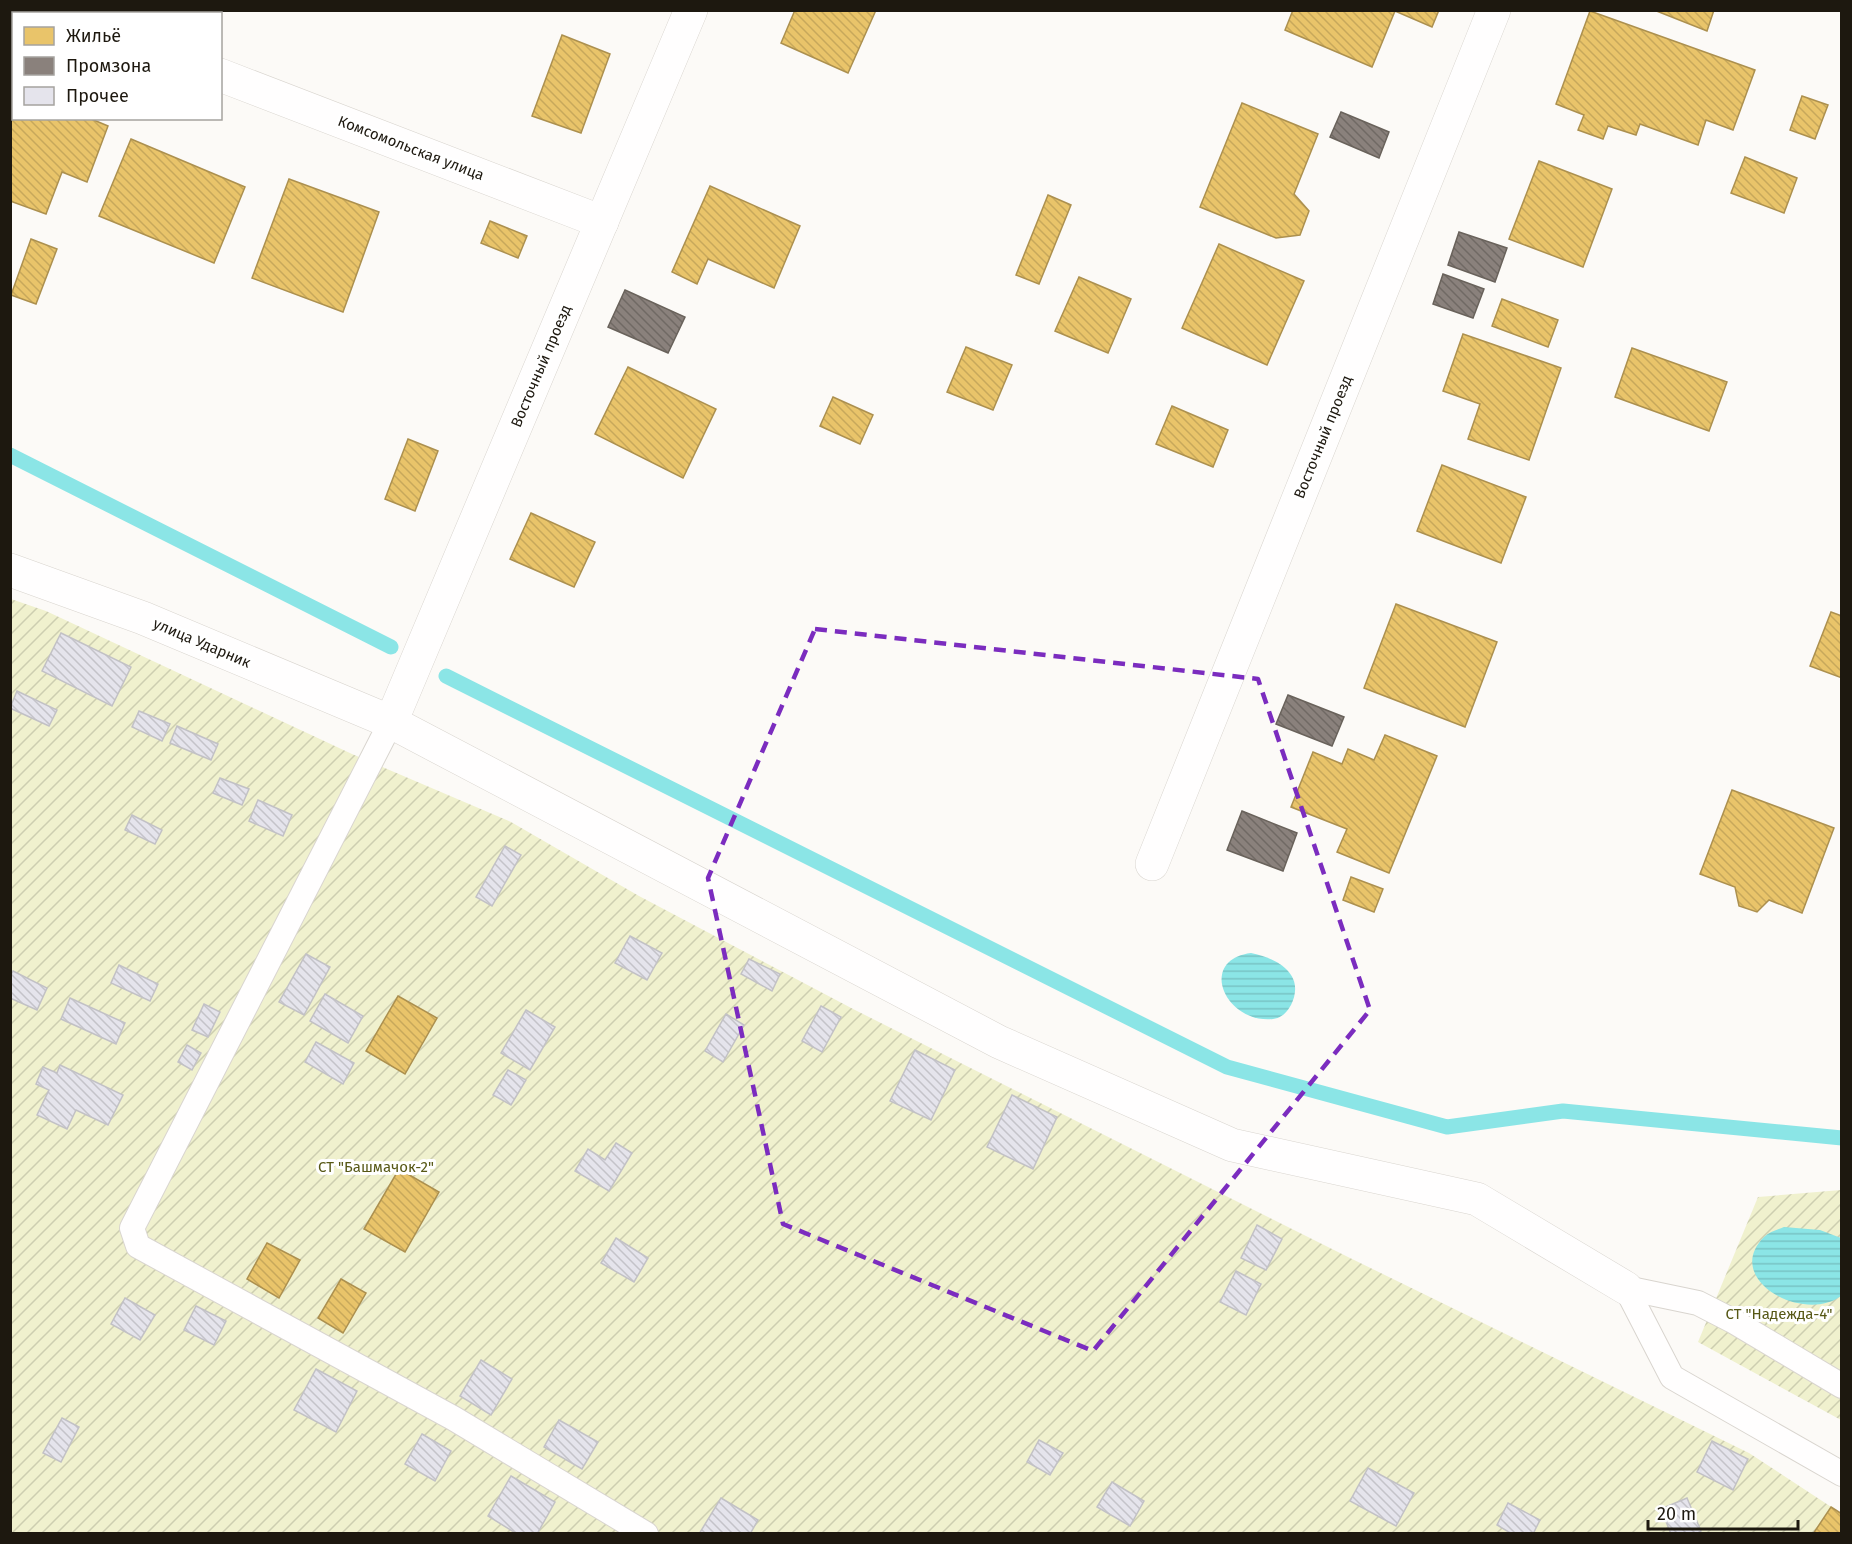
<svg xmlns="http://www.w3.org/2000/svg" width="1852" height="1544" viewBox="0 0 1852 1544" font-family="'Fira Sans',sans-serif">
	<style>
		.garden { fill: url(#garden-furrows) }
		.water { fill: url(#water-rules) }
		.homes { fill: url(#homes-back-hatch); stroke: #ac904f; stroke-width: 1.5 }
		.industry { fill: url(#industry-back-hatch); stroke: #69625b; stroke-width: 1.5 }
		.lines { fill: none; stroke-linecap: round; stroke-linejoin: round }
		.stream { stroke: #8be5e6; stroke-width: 15 }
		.building { fill: url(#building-back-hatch); stroke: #c2c1c5; stroke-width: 1.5 }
		.lane-casing { stroke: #d9d5cf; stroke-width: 26 }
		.street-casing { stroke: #d9d5cf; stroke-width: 34 }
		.lane { stroke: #fffefe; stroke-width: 24 }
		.street { stroke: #fffefe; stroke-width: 33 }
		.marked { fill: none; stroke: #7b2cbf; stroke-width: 4.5; stroke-dasharray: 12 8; stroke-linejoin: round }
		.labels { text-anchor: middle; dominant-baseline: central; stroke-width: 6; stroke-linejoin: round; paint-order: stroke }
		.street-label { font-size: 15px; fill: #1d180f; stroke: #fff }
		.park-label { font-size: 15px; fill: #575816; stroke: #fff }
	</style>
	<defs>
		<pattern id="garden-furrows" width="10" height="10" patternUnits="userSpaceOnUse" patternTransform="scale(1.5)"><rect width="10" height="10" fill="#f0f1ce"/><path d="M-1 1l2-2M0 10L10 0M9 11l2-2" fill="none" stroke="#cdceb0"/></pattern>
		<pattern id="water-rules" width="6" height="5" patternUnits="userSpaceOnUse" patternTransform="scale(1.5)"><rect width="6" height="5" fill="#8be5e6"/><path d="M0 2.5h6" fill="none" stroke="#78c4c4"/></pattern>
		<pattern id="homes-back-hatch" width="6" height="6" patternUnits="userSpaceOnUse" patternTransform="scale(1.5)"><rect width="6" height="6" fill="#e9c46a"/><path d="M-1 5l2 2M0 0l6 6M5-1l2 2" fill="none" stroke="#c7a85b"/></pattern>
		<pattern id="industry-back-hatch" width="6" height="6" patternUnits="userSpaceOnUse" patternTransform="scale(1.5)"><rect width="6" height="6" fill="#8a817c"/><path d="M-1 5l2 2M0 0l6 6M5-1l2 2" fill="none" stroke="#706964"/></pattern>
		<pattern id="building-back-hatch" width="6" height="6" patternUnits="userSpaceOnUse" patternTransform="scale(1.5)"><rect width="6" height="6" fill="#e5e4ec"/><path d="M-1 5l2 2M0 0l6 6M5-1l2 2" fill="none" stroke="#c4c3c9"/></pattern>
	</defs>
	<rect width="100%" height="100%" fill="#fcfaf7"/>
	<!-- garden -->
	<g class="garden">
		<path d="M11,599L46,611L352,754L511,822L639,896L855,1010L1348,1257L1749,1453L1842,1514L1841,1534H11Z"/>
		<path d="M1841,1190V1420L1698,1342L1758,1197Z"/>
	</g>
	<!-- water -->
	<g class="water">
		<path d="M1251,953C1277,958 1306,974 1291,1005C1287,1012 1282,1018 1273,1019C1225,1024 1197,960 1251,953Z"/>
		<path d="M1784,1227L1820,1230L1841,1238V1296C1803,1324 1722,1279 1764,1237C1769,1232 1777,1230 1784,1227Z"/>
	</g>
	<!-- homes -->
	<g class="homes">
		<path d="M795,10H876L848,73L781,43Z"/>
		<path d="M1293,10H1439L1432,27L1395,11L1372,67L1285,30Z"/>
		<path d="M1654,10H1714L1707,31Z"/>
		<path d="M1590,11L1755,70L1733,130L1706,120L1698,145L1640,124L1636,135L1608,126L1603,139L1578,130L1584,115L1556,104Z"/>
		<path d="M562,35L610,54L581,133L532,116Z"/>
		<path d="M10,74L14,75V118H89L108,126L87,182L62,172L46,214L10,201Z"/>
		<path d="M1802,96L1828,105L1815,139L1790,130Z"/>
		<path d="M1242,103L1318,134L1294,194L1309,211L1300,235L1276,238L1200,207Z"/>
		<path d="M131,139L245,187L214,263L99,216Z"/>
		<path d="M1745,157L1797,178L1784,213L1731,193Z"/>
		<path d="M1539,161L1612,189L1583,267L1509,239Z"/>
		<path d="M289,179L379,212L343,312L252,278Z"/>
		<path d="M710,186L800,226L774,288L708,259L697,284L672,272Z"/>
		<path d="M1048,195L1071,205L1039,284L1016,275Z"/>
		<path d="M490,221L527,236L518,258L481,243Z"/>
		<path d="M31,239L57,249L36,304L11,295Z"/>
		<path d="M1219,244L1304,281L1267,365L1182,328Z"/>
		<path d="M1079,277L1131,299L1108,353L1055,331Z"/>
		<path d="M1502,299L1558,320L1548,347L1492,326Z"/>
		<path d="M1463,334L1561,368L1529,460L1468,439L1480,404L1443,391Z"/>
		<path d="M966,347L1012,365L993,410L947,392Z"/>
		<path d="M1632,348L1727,382L1709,431L1615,397Z"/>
		<path d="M628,367L716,409L683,478L595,434Z"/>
		<path d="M833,397L873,415L860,444L820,426Z"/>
		<path d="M1172,406L1228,430L1213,467L1156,444Z"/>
		<path d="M408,439L438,451L415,511L385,499Z"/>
		<path d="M1442,465L1526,497L1501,563L1417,531Z"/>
		<path d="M531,513L595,542L574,587L510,559Z"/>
		<path d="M1396,604L1497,642L1465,727L1364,688Z"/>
		<path d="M1831,612L1842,616V678L1810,666Z"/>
		<path d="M1385,735L1437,756L1389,873L1337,852L1347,829L1291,807L1313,752L1342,764L1348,749L1374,760Z"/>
		<path d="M1732,790L1834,828L1802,913L1769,900L1757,912L1739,906L1735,887L1700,874Z"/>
		<path d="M1351,877L1383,889L1374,912L1343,900Z"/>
		<path d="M398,996L437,1018L405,1074L366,1051Z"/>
		<path d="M399,1169L439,1192L405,1252L364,1229Z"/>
		<path d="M267,1243L300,1260L279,1298L247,1279Z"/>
		<path d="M341,1279L366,1293L343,1333L318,1318Z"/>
		<path d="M1831,1507L1842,1514V1534H1813Z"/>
	</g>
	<!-- industry -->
	<g class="industry">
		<path d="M1341,112L1389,132L1379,158L1330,137Z"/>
		<path d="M1459,232L1507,248L1495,282L1448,265Z"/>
		<path d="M1443,274L1484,289L1473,318L1433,304Z"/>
		<path d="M625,290L685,317L668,353L608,327Z"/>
		<path d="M1288,695L1344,717L1332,746L1276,724Z"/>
		<path d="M1242,811L1297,833L1283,871L1227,850Z"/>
	</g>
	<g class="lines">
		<!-- stream -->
		<g class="stream">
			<path d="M10,455L391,647"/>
			<path d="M446,676L1227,1067L1447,1127L1563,1111L1842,1138"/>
		</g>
	</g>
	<!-- building -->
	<g class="building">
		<path d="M61,633L131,667L112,706L42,671Z"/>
		<path d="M17,691L57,710L49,726L10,708Z"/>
		<path d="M139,711L170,724L162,741L132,727Z"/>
		<path d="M177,726L218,744L211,760L170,743Z"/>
		<path d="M220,778L249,789L242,805L213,793Z"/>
		<path d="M258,800L292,815L283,836L249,821Z"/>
		<path d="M132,815L162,830L155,844L125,830Z"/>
		<path d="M505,846L521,855L492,906L476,897Z"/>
		<path d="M630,936L662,953L647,980L615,963Z"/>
		<path d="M306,954L330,967L304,1015L279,1002Z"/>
		<path d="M749,959L780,974L772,991L741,974Z"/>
		<path d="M119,965L158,984L150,1001L111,983Z"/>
		<path d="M13,971L47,988L37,1010L10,998V976Z"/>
		<path d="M325,994L363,1016L348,1043L310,1021Z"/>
		<path d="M70,998L125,1023L116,1044L61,1019Z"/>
		<path d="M204,1004L220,1012L208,1037L192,1030Z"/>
		<path d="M821,1006L841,1017L822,1052L802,1041Z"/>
		<path d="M526,1010L555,1027L530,1070L501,1053Z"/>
		<path d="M726,1014L744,1025L723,1062L705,1051Z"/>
		<path d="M316,1042L354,1063L343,1084L305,1062Z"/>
		<path d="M187,1045L201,1053L192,1070L178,1062Z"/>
		<path d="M915,1050L955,1070L931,1120L890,1101Z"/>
		<path d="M60,1065L123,1095L108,1125L76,1110L67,1129L37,1115L49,1090L36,1084L43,1067L57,1073Z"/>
		<path d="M508,1070L526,1080L511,1105L493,1095Z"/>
		<path d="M1012,1095L1057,1117L1033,1169L987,1147Z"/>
		<path d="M616,1143L632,1153L609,1191L575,1171L588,1149L605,1160Z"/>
		<path d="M1257,1225L1282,1239L1266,1270L1241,1258Z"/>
		<path d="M616,1238L648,1258L634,1282L601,1263Z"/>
		<path d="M1236,1271L1261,1284L1246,1315L1220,1302Z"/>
		<path d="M125,1298L155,1315L140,1340L111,1324Z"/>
		<path d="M196,1306L226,1321L214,1345L184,1330Z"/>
		<path d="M481,1360L512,1379L491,1415L460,1396Z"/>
		<path d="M316,1369L357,1391L336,1432L294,1410Z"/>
		<path d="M62,1418L79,1427L61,1462L43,1453Z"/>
		<path d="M559,1420L598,1442L582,1469L544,1447Z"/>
		<path d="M422,1434L451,1451L435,1481L405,1464Z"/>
		<path d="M1039,1440L1063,1453L1050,1475L1027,1462Z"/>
		<path d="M1712,1441L1748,1459L1733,1490L1697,1472Z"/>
		<path d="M1368,1468L1414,1493L1396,1526L1350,1501Z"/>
		<path d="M511,1476L555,1502L537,1534H517L488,1516Z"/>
		<path d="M1112,1482L1144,1501L1130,1526L1097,1507Z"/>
		<path d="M721,1498L758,1520L750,1534H699Z"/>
		<path d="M1687,1498L1701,1531L1696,1534H1671L1661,1509Z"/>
		<path d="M1508,1503L1540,1520L1533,1534H1512L1497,1525Z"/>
	</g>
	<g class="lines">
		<!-- lane casing -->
		<g class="lane-casing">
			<g id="lane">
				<path d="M391,722L132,1228L138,1246L453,1418L646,1534"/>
				<path d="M1626,1288L1672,1377L1842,1474"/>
				<path d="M1626,1288L1698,1303L1733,1321L1842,1386"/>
			</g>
		</g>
		<!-- street casing -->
		<g class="street-casing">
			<g id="street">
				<path d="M54,10L62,14"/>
				<path d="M220,75L602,222"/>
				<path d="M10,570L143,618L391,722L999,1042L1232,1145L1477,1199L1626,1288"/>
				<path d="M391,722L691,10"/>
				<path d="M1152,864L1494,10"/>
			</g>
		</g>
		<!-- lane -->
		<use href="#lane" class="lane"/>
		<!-- street -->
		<use href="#street" class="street"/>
	</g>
	<!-- marked area -->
	<path class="marked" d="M815,629L1258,679L1370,1010L1093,1351L783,1224L708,878Z"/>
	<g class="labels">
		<!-- street labels -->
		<g class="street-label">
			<text transform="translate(411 148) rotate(21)">Комсомольская улица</text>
			<text transform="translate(541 366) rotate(-67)">Восточный проезд</text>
			<text transform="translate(1323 437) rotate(-68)">Восточный проезд</text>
			<text transform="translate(202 643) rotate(23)">улица Ударник</text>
		</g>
		<!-- park labels -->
		<g class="park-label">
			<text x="376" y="1167">СТ "Башмачок-2"</text>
			<text x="1779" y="1314">СТ "Надежда-4"</text>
		</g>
	</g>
	<!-- border -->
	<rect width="1852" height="1544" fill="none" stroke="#1d180f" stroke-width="24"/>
	<!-- legend -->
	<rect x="12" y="12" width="210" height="108" fill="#ffffff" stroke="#a5a39f" stroke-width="1.5"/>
	<rect x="24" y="27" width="30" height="18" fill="#e9c46a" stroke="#a5a39f" stroke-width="1.5"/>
	<text x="66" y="42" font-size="18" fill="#1d180f">Жильё</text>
	<rect x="24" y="57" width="30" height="18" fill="#8a817c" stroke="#a5a39f" stroke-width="1.5"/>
	<text x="66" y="72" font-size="18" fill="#1d180f">Промзона</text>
	<rect x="24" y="87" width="30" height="18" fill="#e5e4ec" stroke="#a5a39f" stroke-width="1.5"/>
	<text x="66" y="102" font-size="18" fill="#1d180f">Прочее</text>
	<!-- scale -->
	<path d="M1648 1520v9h150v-9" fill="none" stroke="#1d180f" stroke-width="3"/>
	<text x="1657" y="1520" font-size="18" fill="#1d180f" stroke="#ffffff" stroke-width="4.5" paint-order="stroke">20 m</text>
</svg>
